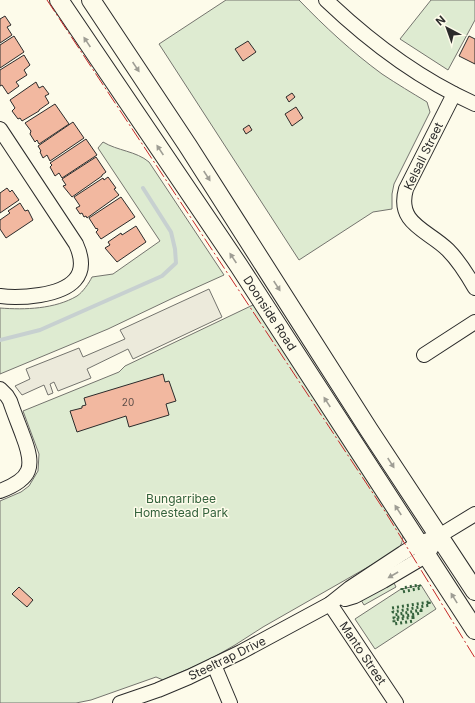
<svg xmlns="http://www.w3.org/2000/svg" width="475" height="703" viewBox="0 0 475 703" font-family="Inter,sans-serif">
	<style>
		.green { fill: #deebd1; stroke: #74746e }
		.parking { fill: #eceadb; stroke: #74746e }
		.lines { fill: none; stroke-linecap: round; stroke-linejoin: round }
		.stream { stroke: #c7d0d0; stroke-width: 4 }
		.building { fill: #f2b8a0; stroke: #2b2b2b }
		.minor-casing { stroke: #2b2b2b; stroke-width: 16 }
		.major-casing { stroke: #2b2b2b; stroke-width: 20 }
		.minor { stroke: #fdfbea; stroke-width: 14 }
		.major { stroke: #fdfbea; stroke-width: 18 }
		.hedge { stroke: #34623c; stroke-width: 3; stroke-dasharray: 2 3; stroke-linecap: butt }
		.power { stroke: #c62828; stroke-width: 1; stroke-dasharray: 14 3 2 3; stroke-linecap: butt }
		.oneway { fill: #9e9d94 }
		.labels { text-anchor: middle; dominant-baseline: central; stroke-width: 3; stroke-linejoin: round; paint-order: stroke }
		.number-label { font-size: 10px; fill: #5d4e48 }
		.street-label { font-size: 12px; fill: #2b2b2b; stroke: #fdfbea }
		.park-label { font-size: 12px; fill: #34623c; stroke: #fdfbea }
	</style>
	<rect width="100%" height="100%" fill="#fdfbea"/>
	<!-- green -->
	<g class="green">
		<path d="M226,0H299C325,27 352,52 382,74C397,84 412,93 427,102L430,112L394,184L392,194V209L373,212L299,260L159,44Z"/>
		<path d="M431,0H475V20L448,70L400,39Z"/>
		<path d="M103,142C118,151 136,151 149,162L224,275L173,298L108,329L0,374V308C25,310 55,309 77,296C83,292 89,283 92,277L113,274L160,241L98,148Z"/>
		<path d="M255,304L403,532C403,541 402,545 396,551L263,627L235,645L207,661L163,680L156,677L91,700L76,703H0V501L21,492L29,486L38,471L39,454L23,411L119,372L125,366Z"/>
		<path d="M394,583L396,587L364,605L361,600Z"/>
		<path d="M421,585L436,609L375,649L355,619L401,589Z"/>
	</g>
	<!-- parking -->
	<path class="parking" d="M209,289L222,317L133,359L128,349L87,369L91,378L58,391L54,382L50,384L53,393L48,395L44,385L22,395L15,386L30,379L26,369L79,348L83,357L125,339L120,330Z"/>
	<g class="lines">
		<!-- stream -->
		<path class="stream" d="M0,340L40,330L162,276L176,263L175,249L171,232L143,188"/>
	</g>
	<!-- building -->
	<g class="building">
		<path d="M5,16L11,25L7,27L12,35L0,43V19Z"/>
		<path d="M14,36L24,52L0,68V45Z"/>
		<path d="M469,36L475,39V64L459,56Z"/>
		<path d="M248,41L256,52L243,61L235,49Z"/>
		<path d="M24,55L30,65L24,70L27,75L16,82L19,86L8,94L2,85L0,86V70Z"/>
		<path d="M36,82L39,88L43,86L49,94L45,96L49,103L39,110V111L22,121L20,118L18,119L12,111L15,108L10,100Z"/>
		<path d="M292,93L295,97L289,102L286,97Z"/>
		<path d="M55,104L69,124L39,144L37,140L35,142L30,134L31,131L25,123Z"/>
		<path d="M296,107L303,118L292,126L285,114Z"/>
		<path d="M73,122L84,138L50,161L47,155L43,158L40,152L41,151L38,146Z"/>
		<path d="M249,125L252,130L246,134L243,129Z"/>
		<path d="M86,139L97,155L62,178L59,173L55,176L50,167L52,165L50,163Z"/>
		<path d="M96,157L106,172L102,175V176L72,197L63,186L66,185L62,179Z"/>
		<path d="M108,177L116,188L114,189L119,195L87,218L86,216L84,217L82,213L80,214L76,208L80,206L74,197L103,178L104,180Z"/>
		<path d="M7,188L10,192L12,190L19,200L0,213V193Z"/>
		<path d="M121,197L135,217L101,239L96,232L98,230L97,228L96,229L89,218Z"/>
		<path d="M20,203L25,211L28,210L33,220L6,238L0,229V220L10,213L8,211Z"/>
		<path d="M136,226L146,242L117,262L105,248L110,245L108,242L121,233L122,235Z"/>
		<path d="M163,374L165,382L169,381L176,401L166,404L169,415L129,427L126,416L77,432L70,411L82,408V406L86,405L84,398Z"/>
		<path d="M19,587L33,600L27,607L12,594Z"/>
	</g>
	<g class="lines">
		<!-- minor casing -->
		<g class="minor-casing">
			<g id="minor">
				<path d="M326,0C370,42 419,79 475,104"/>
				<path d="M454,94L406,189C396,224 428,230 448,250C459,261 467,274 475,288"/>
				<path d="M0,129L76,244C91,277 70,290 40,295C27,297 13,298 0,296"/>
				<path d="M424,355L475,322"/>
				<path d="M0,389L7,396L10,401C14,413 19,425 23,436C35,467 32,479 0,491"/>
				<path d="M345,599L355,596L383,581L427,555L432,547"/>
				<path d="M330,604L396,703"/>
				<path d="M214,665L230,703"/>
				<path d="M120,703L158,690L189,677L241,652L330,604L350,588L403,553L419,543L439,536L475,514"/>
			</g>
		</g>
		<!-- major casing -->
		<g class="major-casing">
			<g id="major">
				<path d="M59,0L239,266L475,630"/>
				<path d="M91,0L188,146L369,430L475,591"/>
			</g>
		</g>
		<!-- minor -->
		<use href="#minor" class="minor"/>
		<!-- major -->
		<use href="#major" class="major"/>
		<!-- hedge -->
		<g class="hedge">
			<path d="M419,585L421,588L402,592V588Z"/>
			<path d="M429,602L430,605L393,612L392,608Z"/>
			<path d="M421,610V613L394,618V615Z"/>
			<path d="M413,617V621L394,624V620Z"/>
		</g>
		<!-- power -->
		<path class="power" d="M47,0L386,513L475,658"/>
	</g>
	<!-- one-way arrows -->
	<defs><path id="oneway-solid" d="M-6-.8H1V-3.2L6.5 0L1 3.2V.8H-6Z"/></defs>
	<g class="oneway">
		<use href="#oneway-solid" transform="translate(87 42) rotate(-124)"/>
		<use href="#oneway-solid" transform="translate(136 67) rotate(56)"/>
		<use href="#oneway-solid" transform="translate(160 150) rotate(-124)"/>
		<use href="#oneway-solid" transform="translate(207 176) rotate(57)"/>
		<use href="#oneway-solid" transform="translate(233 258) rotate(-124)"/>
		<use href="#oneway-solid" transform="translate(277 286) rotate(57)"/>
		<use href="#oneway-solid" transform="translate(327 402) rotate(-123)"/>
		<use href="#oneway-solid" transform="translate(391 463) rotate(57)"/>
		<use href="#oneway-solid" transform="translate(398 510) rotate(-123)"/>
		<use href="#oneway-solid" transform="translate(393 575) rotate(150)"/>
		<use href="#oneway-solid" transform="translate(454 598) rotate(-122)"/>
	</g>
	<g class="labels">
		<!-- number labels -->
		<g class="number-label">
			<text x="128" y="402">20</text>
		</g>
		<!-- street labels -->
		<g class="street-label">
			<text transform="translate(423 156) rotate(-64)">Kelsall Street</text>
			<text transform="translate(270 313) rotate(57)">Doonside Road</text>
			<text transform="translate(363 653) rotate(56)">Manto Street</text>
			<text transform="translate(227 658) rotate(-26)">Steeltrap Drive</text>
		</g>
		<!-- park labels -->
		<g class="park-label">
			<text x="181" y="498">Bungarribee<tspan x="181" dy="14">Homestead Park</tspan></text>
		</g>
	</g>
	<!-- north arrow -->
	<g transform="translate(447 28) rotate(319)" stroke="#fdfbea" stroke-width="3" paint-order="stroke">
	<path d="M0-3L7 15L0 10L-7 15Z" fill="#2b2b2b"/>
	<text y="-6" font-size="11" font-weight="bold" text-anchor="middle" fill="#2b2b2b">N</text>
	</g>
</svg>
